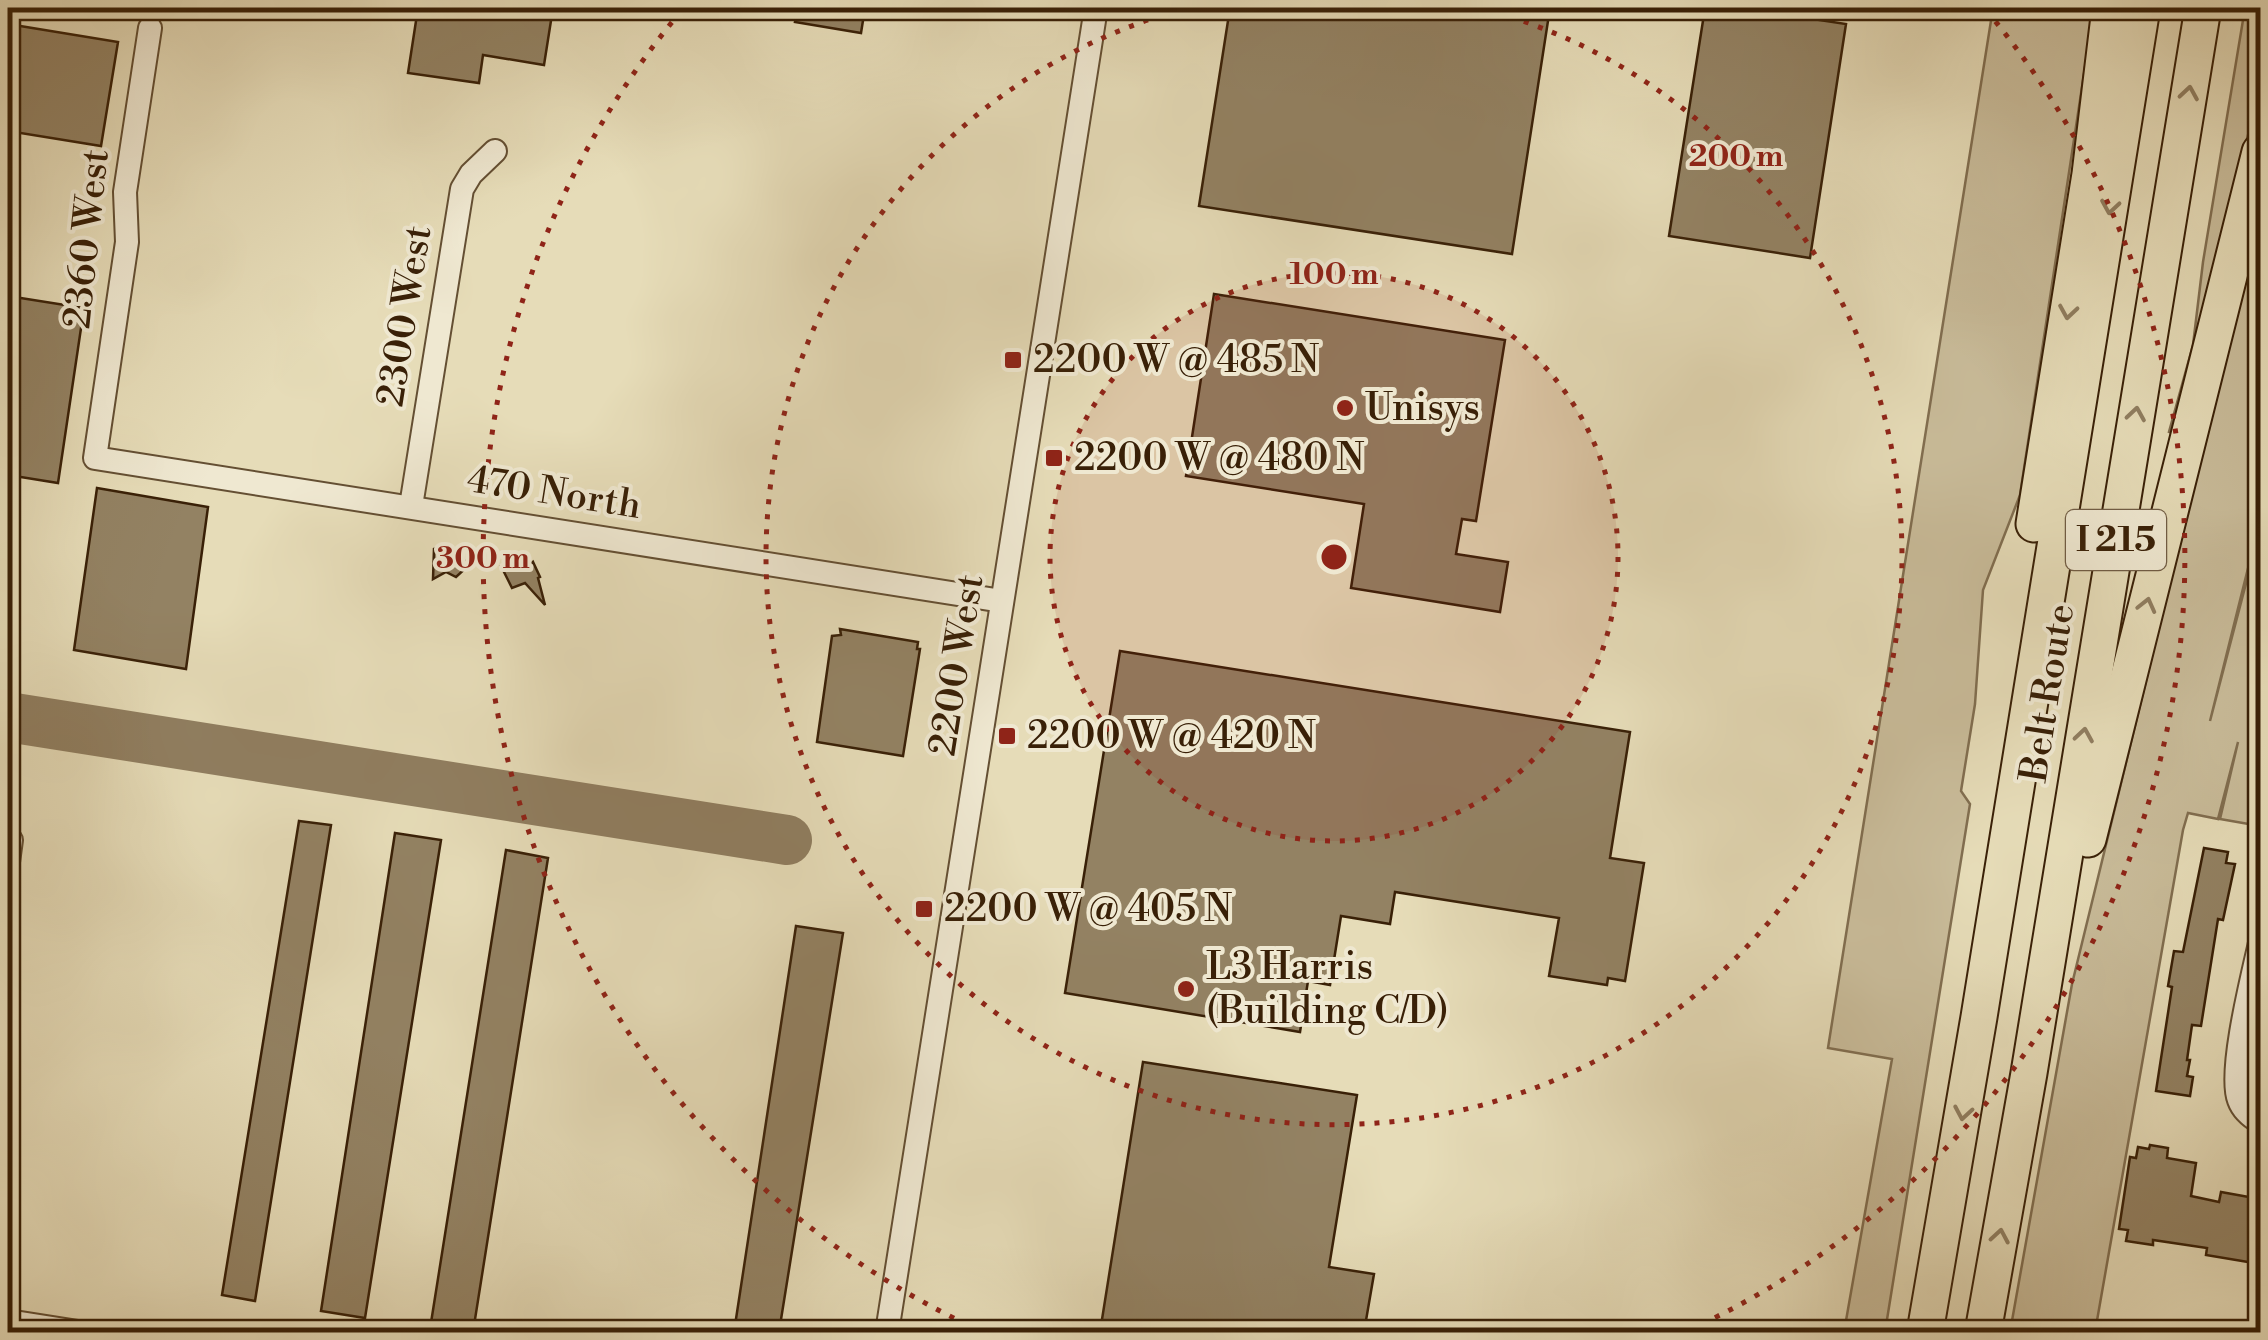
<svg xmlns="http://www.w3.org/2000/svg" width="2268" height="1340" viewBox="0 0 2268 1340" font-family="'Libre Bodoni',serif">
	<style>
		.green { fill: #c9bc9a; stroke: #816e50; stroke-width: 2.5 }
		.lines { fill: none; stroke-linecap: round; stroke-linejoin: round }
		.taxiway { stroke: #907e60; stroke-width: 50 }
		.building { fill: #938263; stroke: #392007; stroke-width: 2.5 }
		.minor-casing { stroke: #644f33; stroke-width: 26 }
		.highway-casing { stroke: #392007; stroke-width: 39 }
		.minor { stroke: #efe8d1; stroke-width: 22 }
		.highway { stroke: #e6dcb8; stroke-width: 35 }
		.oneway { stroke: #907e60 }
		.ring { fill: none; stroke: #8f2418; stroke-width: 5; stroke-dasharray: 5 10 }
		.poi-dot { fill: #8f2418; stroke: #efe8d1; stroke-width: 4 }
		.labels { text-anchor: middle; dominant-baseline: central; stroke-width: 8; stroke-linejoin: round; paint-order: stroke }
		.shield { fill: #efe8d1; stroke: #705c44; stroke-width: 2.5 }
		.shield-label { font-size: 35px; font-weight: bold; fill: #392007 }
		.street-label { font-size: 38px; fill: #392007; stroke: #efe8d1 }
		.poi-label { font-size: 38px; fill: #392007; stroke: #efe8d1; text-anchor: start }
		.centre { fill: #8f2418; stroke: #efe8d1; stroke-width: 5 }
		.ring-label { font-size: 30px; text-anchor: middle; font-weight: bold; fill: #8f2418; stroke: #efe8d1; stroke-width: 8; stroke-linejoin: round; paint-order: stroke }
	</style>
	<rect width="100%" height="100%" fill="#e6dcb8"/>
	<filter id="stains"><feTurbulence type="fractalNoise" baseFrequency=".002" numOctaves="4"/><feColorMatrix values="0 0 0 0 .2 0 0 0 0 .09 0 0 0 0 .02 0 0 0 .5 -.17"/></filter>
	<radialGradient id="worn" r=".72"><stop offset=".6" stop-color="#630" stop-opacity="0"/><stop offset="1" stop-color="#630" stop-opacity=".3"/></radialGradient>
	<!-- green -->
	<g class="green">
		<path d="M1993,8H2094L2020,495L1983,590L1975,704L1961,791L1970,804L1885,1332H1844L1892,1059L1828,1048Z"/>
		<path d="M2245,8H2260V85L2176,434L2169,432L2193,345L2203,262Z"/>
		<path d="M2260,214V520L2210,721L2260,530V826L2220,819L2238,742L2218,819L2188,813L2183,830L2095,1332H2010L2072,984Z"/>
	</g>
	<g class="lines">
		<!-- taxiway -->
		<path class="taxiway" d="M8,717L787,840"/>
	</g>
	<!-- building -->
	<g class="building">
		<path d="M418,8H553L544,65L483,55L479,83L408,73Z"/>
		<path d="M798,8H865L861,33L795,22Z"/>
		<path d="M1230,8H1550L1512,254L1199,206Z"/>
		<path d="M1705,8H1739L1846,24L1810,258L1669,236Z"/>
		<path d="M8,24L118,42L101,146L8,131Z"/>
		<path d="M1214,294L1505,340L1476,521L1462,519L1456,554L1508,562L1500,612L1351,588L1364,504L1186,476Z"/>
		<path d="M8,296L84,308L58,483L8,475Z"/>
		<path d="M97,488L208,507L186,669L74,650Z"/>
		<path d="M443,546L449,550H460L467,567L456,577L446,572L433,579L434,549Z"/>
		<path d="M518,559L528,567L533,562L540,577L538,578L545,605L525,583L512,588L501,566Z"/>
		<path d="M840,629L918,642L917,649H920L903,756L817,742L832,636L841,635Z"/>
		<path d="M1120,651L1630,732L1610,858L1644,863L1625,981L1608,978L1607,985L1549,976L1559,918L1395,892L1390,924L1341,916L1330,985L1308,981L1300,1032L1065,993Z"/>
		<path d="M299,821L331,825L255,1301L222,1295Z"/>
		<path d="M395,833L441,840L365,1318L321,1311Z"/>
		<path d="M2204,848L2228,852L2226,863L2235,864L2223,920L2218,919L2201,1026L2192,1025L2187,1060H2190L2187,1076L2193,1077L2190,1096L2156,1091L2172,987L2168,986L2174,951L2183,952Z"/>
		<path d="M506,850L548,858L473,1332H452L430,1329Z"/>
		<path d="M796,926L843,933L779,1332H734Z"/>
		<path d="M1143,1062L1357,1095L1329,1267L1374,1274L1364,1332H1100Z"/>
		<path d="M2150,1145L2168,1148L2167,1158L2196,1163L2191,1196L2219,1202L2221,1192L2260,1199V1264L2206,1255L2207,1248L2153,1240V1245L2126,1241L2128,1230L2119,1229L2130,1157L2136,1158L2138,1147L2149,1149Z"/>
	</g>
	<g class="lines">
		<!-- minor casing -->
		<g class="minor-casing">
			<g id="minor">
				<path d="M150,28L125,192L127,242L95,458L1002,601"/>
				<path d="M411,506L462,189L471,174L495,151"/>
				<path d="M8,862L11,840"/>
				<path d="M2260,943C2253,974 2228,1073 2239,1100C2243,1111 2251,1117 2260,1122"/>
				<path d="M8,1321L78,1332"/>
				<path d="M887,1332L1096,8"/>
			</g>
		</g>
		<!-- highway casing -->
		<g class="highway-casing">
			<g id="highway">
				<path d="M2034,524L2090,174L2110,8"/>
				<path d="M2088,839L2260,152"/>
				<path d="M1925,1332L1979,1017L2142,8"/>
				<path d="M1983,1332L2029,1073L2203,8"/>
			</g>
		</g>
		<!-- minor -->
		<use href="#minor" class="minor"/>
		<!-- highway -->
		<use href="#highway" class="highway"/>
	</g>
	<!-- one-way arrows -->
	<defs><path id="oneway-chevron" d="M-2-3.5L2.5 0L-2 3.5" fill="none" stroke-width="1.6" stroke-linecap="round" stroke-linejoin="round" transform="scale(2.5)"/></defs>
	<g class="oneway">
		<use href="#oneway-chevron" transform="translate(2189 93) rotate(-81)"/>
		<use href="#oneway-chevron" transform="translate(2110 207) rotate(99)"/>
		<use href="#oneway-chevron" transform="translate(2068 312) rotate(99)"/>
		<use href="#oneway-chevron" transform="translate(2136 414) rotate(-81)"/>
		<use href="#oneway-chevron" transform="translate(2147 605) rotate(-76)"/>
		<use href="#oneway-chevron" transform="translate(2084 735) rotate(-81)"/>
		<use href="#oneway-chevron" transform="translate(1963 1113) rotate(100)"/>
		<use href="#oneway-chevron" transform="translate(2000 1236) rotate(-80)"/>
	</g>
	<!-- distance rings -->
	<circle cx="1334" cy="557" r="284" fill="#8f2418" fill-opacity=".12"/>
	<g class="ring">
		<circle cx="1334" cy="557" r="284"/>
		<path d="M1481 8A568 568 0 1 1 1187 8"/>
		<path d="M981 1331A851 851 0 0 1 682 10M1986 10A851 851 0 0 1 1687 1331"/>
	</g>
	<!-- markers -->
	<g class="poi-dot">
		<rect x="1003" y="350" width="20" height="20" rx="5"/>
		<circle cx="1345" cy="408" r="10"/>
		<rect x="1044" y="448" width="20" height="20" rx="5"/>
		<rect x="997" y="726" width="20" height="20" rx="5"/>
		<rect x="914" y="899" width="20" height="20" rx="5"/>
		<circle cx="1186" cy="989" r="10"/>
	</g>
	<g class="labels">
		<!-- shield labels -->
		<rect class="shield" x="2066" y="510" width="100" height="60" rx="8"/>
		<g class="shield-label">
			<text x="2116" y="540">I 215</text>
		</g>
		<!-- street labels -->
		<g class="street-label">
			<text transform="translate(87 239) rotate(-84)">2360 West</text>
			<text transform="translate(405 316) rotate(-81)">2300 West</text>
			<text transform="translate(554 493) rotate(9)">470 North</text>
			<text transform="translate(957 665) rotate(-81)">2200 West</text>
			<text transform="translate(2048 693) rotate(-81)">Belt Route</text>
		</g>
		<!-- poi labels -->
		<g class="poi-label">
			<text x="1033" y="360">2200 W @ 485 N</text>
			<text x="1365" y="408">Unisys</text>
			<text x="1074" y="458">2200 W @ 480 N</text>
			<text x="1027" y="736">2200 W @ 420 N</text>
			<text x="944" y="909">2200 W @ 405 N</text>
			<text x="1206" y="967">L3 Harris<tspan x="1206" dy="44">(Building C/D)</tspan></text>
		</g>
	</g>
	<circle cx="1334" cy="557" r="15" class="centre"/>
	<g class="ring-label">
		<text x="1736" y="166">200 m</text>
		<text x="1334" y="284">100 m</text>
		<text x="483" y="568">300 m</text>
	</g>
	<!-- margin -->
	<rect width="2268" height="1340" fill="none" stroke="#e6dcb8" stroke-width="40"/>
	<rect x="10" y="10" width="2248" height="1320" fill="none" stroke="#392007" stroke-width="5"/>
	<rect x="20" y="20" width="2228" height="1300" fill="none" stroke="#392007" stroke-width="2.5"/>
	<rect width="100%" height="100%" filter="url(#stains)"/>
	<rect width="100%" height="100%" fill="url(#worn)"/>
</svg>
